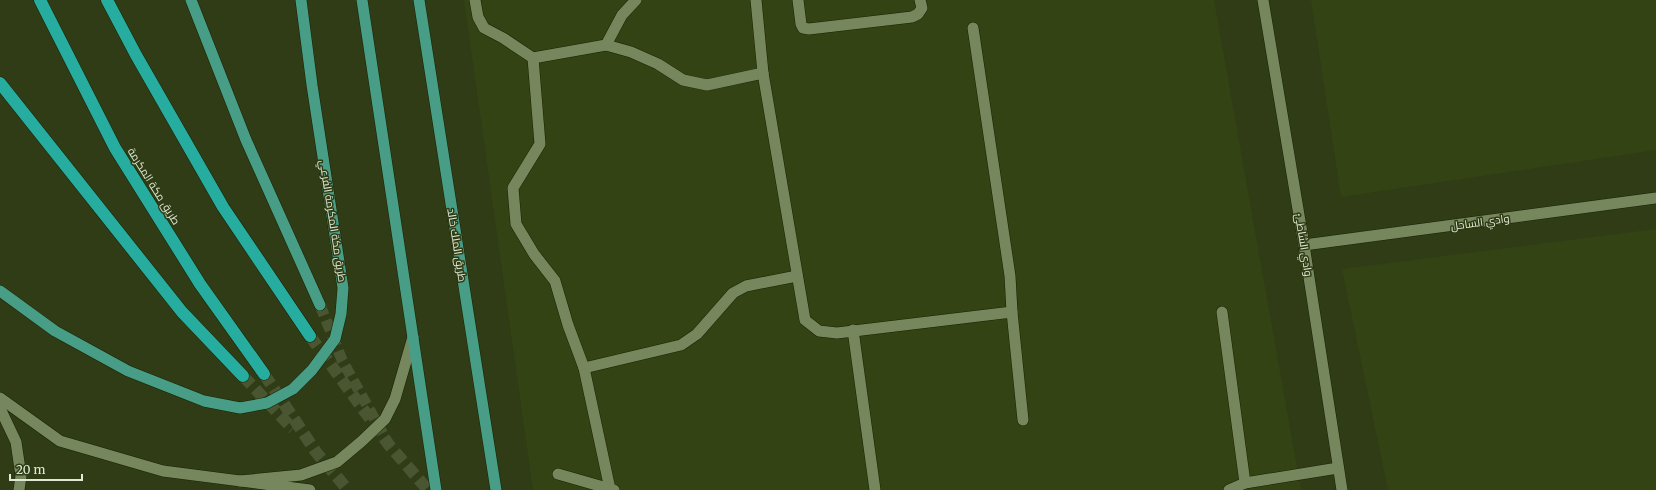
<svg xmlns="http://www.w3.org/2000/svg" width="1656" height="490" viewBox="0 0 1656 490" font-family="Merriweather,Cairo,serif">
	<style>
		.built { fill: #344314 }
		.lines { fill: none; stroke-linecap: round; stroke-linejoin: round }
		.primary-tunnel { stroke: #4a5632; stroke-width: 11; stroke-dasharray: 11 5.5; stroke-linecap: butt }
		.motorway-tunnel { stroke: #4a5632; stroke-width: 12; stroke-dasharray: 12 6; stroke-linecap: butt }
		.service-casing { stroke: #172300; stroke-width: 12 }
		.minor-casing { stroke: #172300; stroke-width: 12 }
		.tertiary-casing { stroke: #172300; stroke-width: 12 }
		.primary-casing { stroke: #172300; stroke-width: 12 }
		.motorway-casing { stroke: #172300; stroke-width: 13 }
		.service { stroke: #76865d; stroke-width: 11 }
		.minor { stroke: #76865d; stroke-width: 11 }
		.tertiary { stroke: #76865d; stroke-width: 11 }
		.primary { stroke: #479d85; stroke-width: 11 }
		.motorway { stroke: #27ada0; stroke-width: 12 }
		.labels { text-anchor: middle; dominant-baseline: central; stroke-width: 3; stroke-linejoin: round; paint-order: stroke }
		.street-label { font-size: 11px; fill: #e1ead4; stroke: #2f3c16 }
	</style>
	<rect width="100%" height="100%" fill="#2f3c16"/>
	<!-- built -->
	<g class="built">
		<path d="M464,0H1214L1301,490H533Z"/>
		<path d="M1311,0H1656V150L1341,197Z"/>
		<path d="M1656,229V490H1388L1342,269Z"/>
	</g>
	<g class="lines">
		<!-- primary-tunnel -->
		<path class="primary-tunnel" d="M320,305L342,360L389,445"/>
		<!-- motorway-tunnel -->
		<g class="motorway-tunnel">
			<path d="M310,336L389,445L428,490"/>
			<path d="M264,374L316,452L348,490"/>
			<path d="M243,376L293,429"/>
		</g>
		<!-- service casing -->
		<g class="service-casing">
			<g id="service">
				<path d="M475,0L478,17L484,28L503,38L533,58L606,45L631,52L658,64L683,80L707,85L763,73"/>
				<path d="M756,0L763,73L805,320L819,331L837,333L1012,312L1023,420"/>
				<path d="M798,0L801,24L803,28L809,29L912,17L918,14L922,8L920,0"/>
				<path d="M973,28L1010,276L1012,312"/>
				<path d="M606,45L622,15L636,0"/>
				<path d="M533,58L540,144L513,188L516,224L534,254L555,281L568,325L584,368L610,489"/>
				<path d="M1222,312L1245,483"/>
				<path d="M853,330L875,490"/>
				<path d="M584,368L681,345L697,334L733,293L746,286L797,276"/>
				<path d="M558,474L614,490"/>
				<path d="M1229,490L1245,483L1338,468"/>
			</g>
		</g>
		<!-- minor casing -->
		<g class="minor-casing">
			<g id="minor">
				<path d="M1263,0L1304,245L1342,490"/>
				<path d="M1304,245L1656,198"/>
				<path d="M0,398L60,441L163,471L310,490"/>
				<path d="M0,408L16,442L21,476L19,490"/>
			</g>
		</g>
		<!-- tertiary casing -->
		<g class="tertiary-casing">
			<path id="tertiary" d="M240,481L301,475L337,462L362,441L385,419L395,399L413,337"/>
		</g>
		<!-- primary casing -->
		<g class="primary-casing">
			<g id="primary">
				<path d="M191,0L246,140L320,305"/>
				<path d="M362,0L436,490"/>
				<path d="M419,0L496,490"/>
				<path d="M0,291L55,331L128,371L204,401L240,408L267,403L293,389L312,370L335,339L341,314L343,288L312,85L301,0"/>
			</g>
		</g>
		<!-- motorway casing -->
		<g class="motorway-casing">
			<g id="motorway">
				<path d="M40,0L115,148L200,284L264,374"/>
				<path d="M107,0L136,55L223,207L310,336"/>
				<path d="M0,83L182,312L243,376"/>
			</g>
		</g>
		<!-- service -->
		<use href="#service" class="service"/>
		<!-- minor -->
		<use href="#minor" class="minor"/>
		<!-- tertiary -->
		<use href="#tertiary" class="tertiary"/>
		<!-- primary -->
		<use href="#primary" class="primary"/>
		<!-- motorway -->
		<use href="#motorway" class="motorway"/>
	</g>
	<g class="labels">
		<!-- street labels -->
		<g class="street-label">
			<text transform="translate(154 186) rotate(58)">طريق مكة المكرمة</text>
			<text transform="translate(333 221) rotate(81)">طريق مكة المكرمة الفرعي</text>
			<text transform="translate(1480 222) rotate(-8)">وادي الساحل</text>
			<text transform="translate(457 245) rotate(81)">طريق الملك خالد</text>
			<text transform="translate(1304 245) rotate(81)">وادي الشاطئ</text>
		</g>
	</g>
	<!-- scale -->
	<path d="M10 474v6h72v-6" fill="none" stroke="#e1ead4" stroke-width="2"/>
	<text x="16" y="474" font-size="12" fill="#e1ead4" stroke="#2f3c16" stroke-width="3" paint-order="stroke">20 m</text>
</svg>
